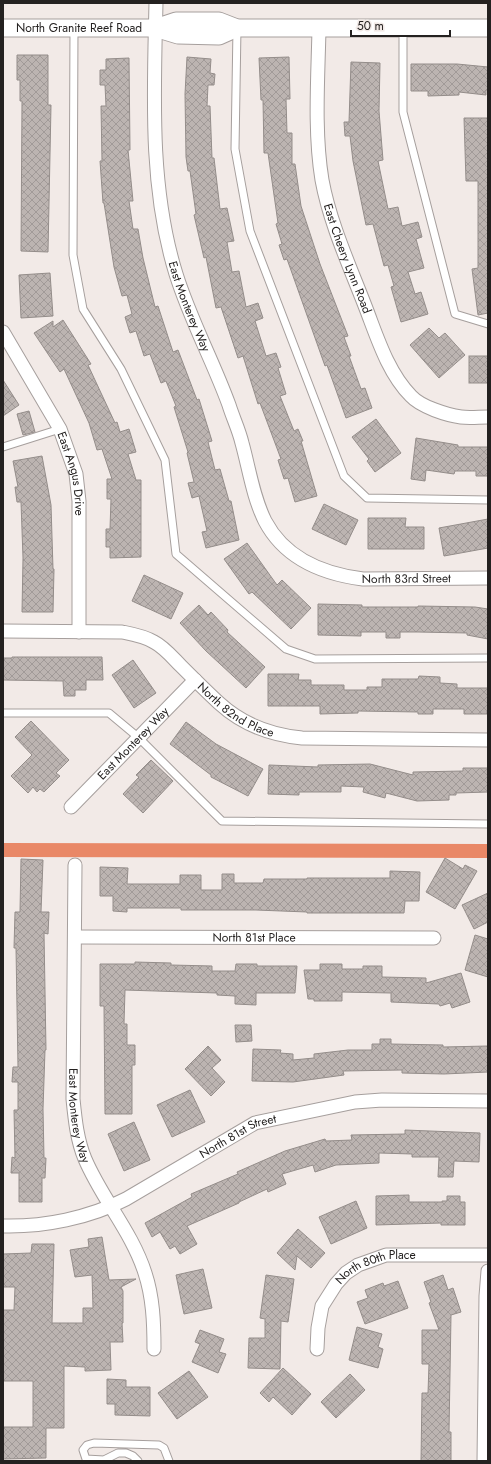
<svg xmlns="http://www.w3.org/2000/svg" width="491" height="1464" viewBox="0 0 491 1464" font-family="Jost,sans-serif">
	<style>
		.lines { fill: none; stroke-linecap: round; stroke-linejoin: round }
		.canal { stroke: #e98867; stroke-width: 14 }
		.building { fill: url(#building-cross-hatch); stroke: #948d8a }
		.service-casing { stroke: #a69f9d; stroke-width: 9 }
		.minor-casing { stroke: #a69f9d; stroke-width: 15 }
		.tertiary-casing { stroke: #a69f9d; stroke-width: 19 }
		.service { stroke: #fff; stroke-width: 7 }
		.minor { stroke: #fff; stroke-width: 13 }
		.tertiary { stroke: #fff; stroke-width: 17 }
		.labels { text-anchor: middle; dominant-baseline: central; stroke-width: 3; stroke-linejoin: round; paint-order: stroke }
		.street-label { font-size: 12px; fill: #242120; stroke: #f2eae7 }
	</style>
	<defs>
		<pattern id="building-cross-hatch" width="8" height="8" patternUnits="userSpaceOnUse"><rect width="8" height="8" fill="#bcb4b1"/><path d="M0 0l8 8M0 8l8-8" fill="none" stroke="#a19a98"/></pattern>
	</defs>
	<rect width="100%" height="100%" fill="#f2eae7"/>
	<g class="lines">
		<!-- canal -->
		<path class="canal" d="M3,850L488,851"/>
	</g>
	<!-- building -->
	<g class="building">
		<path d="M17,55H48V105H51L48,252L21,251L22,101H20V80H17Z"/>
		<path d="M187,57L211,59L210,73L215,74L214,85H208L207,106H210L212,158H214L220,209L227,208L234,241L227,242L232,272L239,271L246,307L258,303L263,318L255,321L266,356L276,353L281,367L278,368L286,394L280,396L294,431L298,429L303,441H301L317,496L295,502L288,478L284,479L278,460L281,459L260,403L258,404L243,356L238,358L221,307L216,308L206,257L204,258L194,215L196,214L190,171H188L186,157L185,94Z"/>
		<path d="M289,57L290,99H286L287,133H292V164H295L301,206L320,264L348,336L344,337L351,356H349L361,389L365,388L372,408L346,418L327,365L325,366L287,259L284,260L279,245L282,244L276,224L278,223L268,153H264L263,100H261L259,58Z"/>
		<path d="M129,58L130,150H128L133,201H129L133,229H138L143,258L155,307L158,306L173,352L178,350L197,400L199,399L212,441L208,442L215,470L220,469L229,501H231L239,540L206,548L202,532L207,531L199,496L192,498L188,483L194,482L187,453L188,452L174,407L176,406L166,381L161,383L150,354L144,356L136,331L130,333L125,317L132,314L127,295L122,296L114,267L104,203H103L100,161H102L101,106H106L105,85H100V70H106V59Z"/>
		<path d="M351,62L380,63L379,111L383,160L378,161L388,209L398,207L402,226L418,222L422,237L416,239L424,268L408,272L415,294L421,292L428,314L401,322L391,287L394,286L388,265L384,266L373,224L366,225L353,161L350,136H345L344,122H349Z"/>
		<path d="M411,64H457L488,67V90H486V95L459,92V95L428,96V91H411Z"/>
		<path d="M464,118H488V313L478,315L472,269L478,268V181H466Z"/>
		<path d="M50,273L53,316L21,318L19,275Z"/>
		<path d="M63,320L91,364L88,365L115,423L117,422L120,432L129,429L136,452L128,454L136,480H141V557L110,558V547H106V529H110L111,499H107V479H112L102,449L97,450L89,423L64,369L60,372L34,333L53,321V327Z"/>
		<path d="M429,328L439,338L445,333L465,355L439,378L410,345Z"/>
		<rect x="469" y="356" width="19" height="27"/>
		<path d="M3,380L19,405L3,416Z"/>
		<path d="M29,411L35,432L23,435L17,414Z"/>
		<path d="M376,419L401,453L375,472L367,461L369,459L352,437Z"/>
		<path d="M416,438L458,445V447H488V476H476V471H455L454,474L426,470L425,481L411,479Z"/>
		<path d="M42,456L51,505L53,569H54L53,612H22L23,558L21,502H17L15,487H18L13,461Z"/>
		<path d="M324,504L358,520L346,545L312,529Z"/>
		<path d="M368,518H406L405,527H424V549H368Z"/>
		<path d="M488,519V548L444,556L439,528Z"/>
		<path d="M247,543L277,585L282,580L311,608L291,629L252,592L249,594L224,559Z"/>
		<path d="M144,575L183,593L171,619L132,601Z"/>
		<path d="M318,604L362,605V607H418V606L475,607L488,609V639L467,635V633L418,632H400V638H386V632H361V636L318,635Z"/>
		<path d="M199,605L208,615L211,612L228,630L227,632L265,667L246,688L206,651L180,623Z"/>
		<path d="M12,657H102L103,680H86V690H75V696H64L63,681L3,680V658H12Z"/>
		<path d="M133,660L156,693L134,708L112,675Z"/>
		<path d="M268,674H299L298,680H311V685H344V690H367V687H382V679H418L419,676L440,677V683L457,684V688H488V711H487V714H464V709H433V714H418V712L358,711V713L320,714V706H268Z"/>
		<path d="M31,721L69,760L56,773L60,776L44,792L40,789L37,792L33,787L28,793L11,776L32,755L15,737Z"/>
		<path d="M186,722L216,744L263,769L248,796L211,777V775L170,744Z"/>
		<path d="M151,760L173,781L143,813L123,794L139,777L136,775Z"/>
		<path d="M370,764L413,775V772L463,771V768H488V792L456,793V795H449V800L417,801L386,793L385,798L363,792L364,787L341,786V792H299V795L268,794L269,765L318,767V765Z"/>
		<path d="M445,858L463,869L465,865L477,871L455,909L426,892Z"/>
		<path d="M21,859L43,860L41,912H49L48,934L44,933L46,1050H45L43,1109L44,1158H46L45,1178H42V1202H19V1173H11L12,1157L15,1158L14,1110H18V1082H12L13,1067H18L16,948H14L15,912H20Z"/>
		<path d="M100,867L128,868L127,884H180V875H201V890H222V874H234V883H263L264,879H307V878H390V871L420,872L419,901H405L404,913H307V912L256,910H181V908H127V912L113,911V896H100Z"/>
		<path d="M488,893V922L474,929L462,905Z"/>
		<path d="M475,935L488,939V977L465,970Z"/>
		<path d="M135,962L171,963V965L212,966V971H235L236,964H257V966H297L295,993H256V1005L235,1004V996L217,995V993L125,990L124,1024H127V1045H135V1065H132V1114H105L104,1006H100V964H135Z"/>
		<path d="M320,964H342V969H363V966H382V977L426,978V983L461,973L470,1002L452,1008L450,1003L440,1006L439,1004L391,1002V993L342,992V1001H314V999H308L304,970H320Z"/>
		<path d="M235,1025H251L252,1041L236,1042Z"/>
		<path d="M380,1039H391V1044L443,1045V1047L488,1046V1072L444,1074L402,1073V1070L343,1071L344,1075L293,1082L252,1081L253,1049L281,1050L280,1053L293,1054V1060L314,1058V1054L348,1050H372V1044H380Z"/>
		<path d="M208,1046L221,1060L212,1068L225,1082L211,1096L185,1069Z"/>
		<path d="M190,1090L205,1122L172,1137L157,1105Z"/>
		<path d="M134,1122L150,1160L124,1171L108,1134Z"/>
		<path d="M405,1130L480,1133L479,1162L454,1161L453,1177H438L439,1157H412V1154L379,1153V1163L336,1165L315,1172L313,1165L282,1174L286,1184L268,1192L267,1189L239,1202V1203L187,1226L197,1244L180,1254L175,1246L170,1249L160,1232L152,1237L145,1223L192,1197L191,1194L238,1174L237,1172L285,1151L325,1139L326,1141L352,1140L351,1135L405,1134Z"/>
		<path d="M409,1195V1202H442V1201H447V1196H460V1202H465V1225H441V1223L376,1225V1196Z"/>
		<path d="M356,1201L367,1228L331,1244L319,1217Z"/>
		<path d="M298,1229L325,1253L311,1268L297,1256L295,1270L277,1253Z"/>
		<path d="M102,1237L109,1280L136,1279L121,1287L123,1291V1323H122L123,1342H110L111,1370L85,1371V1367L64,1366V1428H46V1458L3,1459V1427H33V1381H3V1310H14L15,1287H3V1254L31,1253L32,1244H54L52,1323H83V1308H93L92,1275L75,1277L70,1250L89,1247L88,1239Z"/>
		<path d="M203,1269L212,1308L184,1314L176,1275Z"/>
		<path d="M266,1275L294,1279L288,1322L281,1321L280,1369L248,1368L249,1338H265V1319L260,1318Z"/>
		<path d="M443,1275L448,1290L453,1288L461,1312L451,1315L449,1432H451V1461H421L422,1393H428L429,1364H422V1330H439L429,1303L431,1302L424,1282Z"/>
		<path d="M398,1281L408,1308L365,1324L357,1302L368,1298L365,1290L383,1283L384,1286Z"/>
		<path d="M357,1327L382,1334L378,1347L383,1349L378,1368L349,1360Z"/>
		<path d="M200,1330L224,1339L219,1352L226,1354L218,1373L192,1362L200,1344L195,1342Z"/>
		<path d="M283,1368L311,1394L292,1415L273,1397L269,1402L260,1393Z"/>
		<path d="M189,1371L208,1397L177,1419L158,1393Z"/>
		<path d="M350,1374L365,1390L336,1418L321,1402Z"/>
		<path d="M107,1379L126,1380V1387H150V1416L115,1415V1404H107Z"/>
	</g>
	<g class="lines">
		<!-- service casing -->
		<g class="service-casing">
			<g id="service">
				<path d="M74,28L73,255L83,309L121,369L165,460L176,554L286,649L315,659L488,658"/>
				<path d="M237,28L235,149L250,231L344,476L367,498L488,500"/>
				<path d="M403,28V112L455,314L488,324"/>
				<path d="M3,447L60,429"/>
				<path d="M3,713H109L139,738L222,821L488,824"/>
				<path d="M138,1461L133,1456L126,1453H118L104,1460L86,1459L83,1450L87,1445L94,1443L159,1445L164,1448L169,1461"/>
			</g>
		</g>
		<!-- minor casing -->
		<g class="minor-casing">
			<g id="minor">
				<path id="s1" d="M156,3C154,93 149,187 176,274C190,319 213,361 229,405C233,418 239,430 242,443C249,468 253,497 265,521C285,559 323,574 363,579L488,578"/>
				<path id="s2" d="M319,29C318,77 314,132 322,180C330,224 351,269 367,311C378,340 389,374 411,396C421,407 447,415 461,417C469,418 479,417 488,417"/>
				<path id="s3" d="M3,332L60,429L76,474L79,501V632"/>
				<path id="s4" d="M3,631L122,632C132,634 144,636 154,642C164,647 173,658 181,666C194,679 206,691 219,703C243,725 270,735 302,738L488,740"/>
				<path id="s5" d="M71,807L195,680"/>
				<path id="s6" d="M75,865L73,1099C75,1119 77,1140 85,1159C102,1199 132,1232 145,1273C153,1297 154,1323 154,1349"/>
				<path id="s7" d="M75,937L434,938"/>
				<path id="s8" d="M3,1226C44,1227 89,1218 126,1199L255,1123L355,1102L382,1100L488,1101"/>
				<path id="s9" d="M317,1349L318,1328L322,1306L336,1284L346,1273L358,1265L386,1255H488"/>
				<path d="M484,1461L486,1296L488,1271"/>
			</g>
		</g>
		<!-- tertiary casing -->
		<g class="tertiary-casing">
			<g id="tertiary">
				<path id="s10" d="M3,28H155L178,35L219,36L237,28"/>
				<path d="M155,28L176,21H219L237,28H488"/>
			</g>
		</g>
		<!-- service -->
		<use href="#service" class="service"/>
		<!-- minor -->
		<use href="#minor" class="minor"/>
		<!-- tertiary -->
		<use href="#tertiary" class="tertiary"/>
	</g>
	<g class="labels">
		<!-- street labels -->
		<g class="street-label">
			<text stroke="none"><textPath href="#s10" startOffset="76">North Granite Reef Road</textPath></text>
			<text stroke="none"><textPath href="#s2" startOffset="234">East Cheery Lynn Road</textPath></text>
			<text stroke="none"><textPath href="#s1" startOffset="308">East Monterey Way</textPath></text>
			<text stroke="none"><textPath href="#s3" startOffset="159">East Angus Drive</textPath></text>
			<text stroke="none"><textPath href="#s1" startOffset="698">North 83rd Street</textPath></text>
			<text stroke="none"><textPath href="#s4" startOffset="260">North 82nd Place</textPath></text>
			<text stroke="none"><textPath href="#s5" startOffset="89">East Monterey Way</textPath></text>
			<text stroke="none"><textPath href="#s7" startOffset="179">North 81st Place</textPath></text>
			<text stroke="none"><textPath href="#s6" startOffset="251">East Monterey Way</textPath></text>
			<text stroke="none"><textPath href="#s8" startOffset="256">North 81st Street</textPath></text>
			<text stroke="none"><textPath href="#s9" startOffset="115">North 80th Place</textPath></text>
		</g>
	</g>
	<!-- border -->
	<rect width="491" height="1464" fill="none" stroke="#242120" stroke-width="8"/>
	<!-- scale -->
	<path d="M351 30v6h99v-6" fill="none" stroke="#242120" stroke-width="2"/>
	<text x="357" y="30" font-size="12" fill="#242120" stroke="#f2eae7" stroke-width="3" paint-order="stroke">50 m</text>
</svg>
